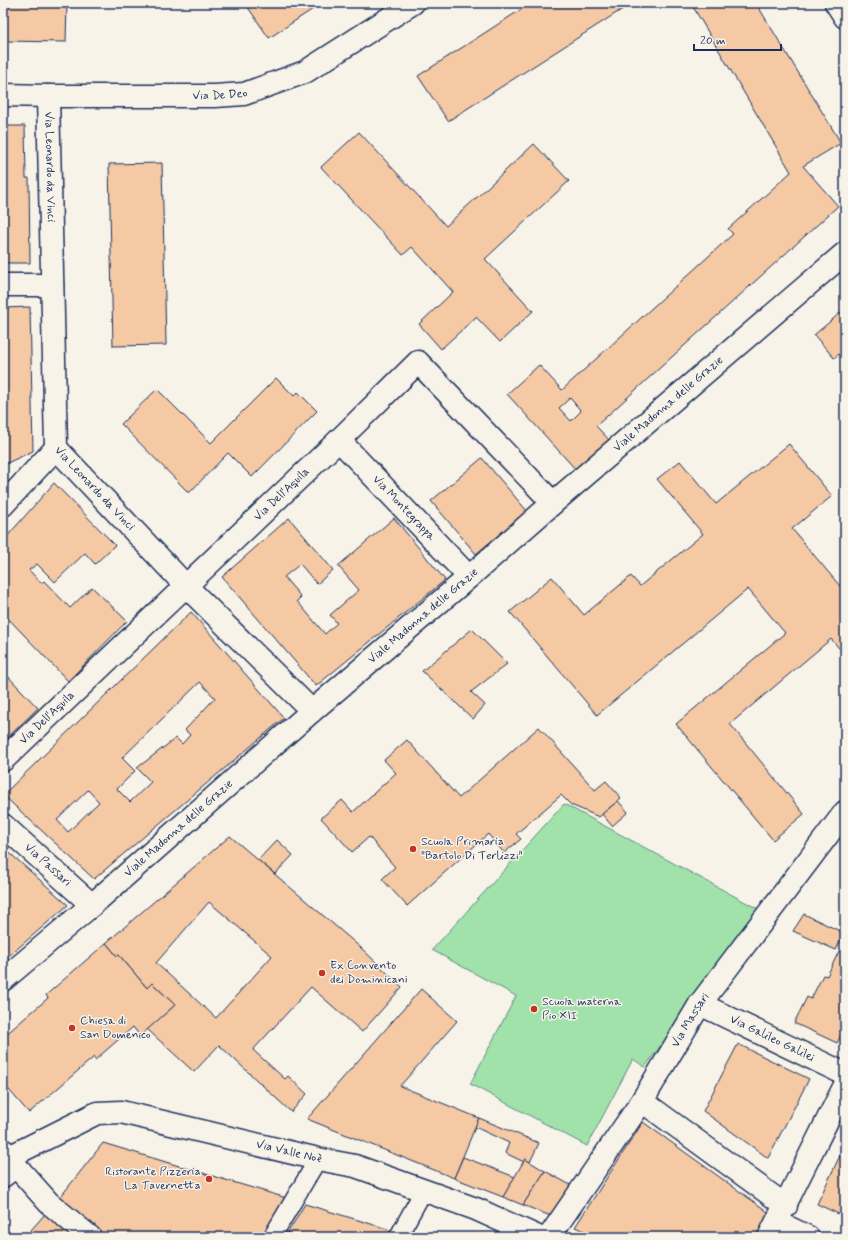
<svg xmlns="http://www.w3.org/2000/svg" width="848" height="1240" viewBox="0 0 848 1240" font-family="Mynerve,sans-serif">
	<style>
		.pitch { fill: #a1e2ab; stroke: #5e8884 }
		.building { fill: #f4c9a3; stroke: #1b2f5e; fill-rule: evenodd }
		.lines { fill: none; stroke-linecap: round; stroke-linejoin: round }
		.lane-casing { stroke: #1b2f5e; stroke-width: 20 }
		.street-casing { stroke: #1b2f5e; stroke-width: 25 }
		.secondary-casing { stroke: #1b2f5e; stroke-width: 25 }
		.primary-casing { stroke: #1b2f5e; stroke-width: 25 }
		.lane { stroke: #f7f3e8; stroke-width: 17 }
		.street { stroke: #f7f3e8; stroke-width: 22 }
		.secondary { stroke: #f7f3e8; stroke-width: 22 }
		.primary { stroke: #f7f3e8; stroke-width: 22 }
		.poi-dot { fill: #c8321e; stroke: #f7f3e8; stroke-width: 1.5 }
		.labels { text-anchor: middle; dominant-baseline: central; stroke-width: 3; stroke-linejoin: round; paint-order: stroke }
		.street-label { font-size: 12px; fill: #1b2f5e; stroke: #f7f3e8 }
		.poi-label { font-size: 12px; fill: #1b2f5e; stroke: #f7f3e8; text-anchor: start }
	</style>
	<rect width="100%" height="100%" fill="#f7f3e8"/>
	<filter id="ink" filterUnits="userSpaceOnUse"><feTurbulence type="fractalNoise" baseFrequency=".025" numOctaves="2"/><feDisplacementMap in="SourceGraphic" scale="8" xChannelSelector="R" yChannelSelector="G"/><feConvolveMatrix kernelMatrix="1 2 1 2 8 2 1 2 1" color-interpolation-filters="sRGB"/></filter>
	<g filter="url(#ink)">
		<!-- pitch -->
		<path class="pitch" d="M564,804L760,910L645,1067L633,1059L587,1146L470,1084L516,996L432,950Z"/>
		<!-- building -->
		<g class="building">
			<path d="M3,3H67L66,42L3,41Z"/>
			<path d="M245,3H322L269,38Z"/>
			<path d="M531,3H632L448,121L418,76Z"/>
			<path d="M694,3H756L841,143L803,166L838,206L596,426L611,442L578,472L507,394L539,365L562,390L733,234L728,229L791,172L692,5ZM570,398L581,411L571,421L559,408Z"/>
			<path d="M3,126H25L26,178H29L30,263H3Z"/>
			<path d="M359,132L446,226L534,144L569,181L485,259L533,311L500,342L476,317L441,349L419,324L453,292L412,247L403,255L321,167Z"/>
			<path d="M162,163L166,345L113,346L109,164Z"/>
			<path d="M30,307L33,451L3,465V308Z"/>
			<path d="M845,309V361L839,354L834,358L814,335Z"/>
			<path d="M276,378L294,396L298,392L317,411L252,477L228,453L189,493L121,424L157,389L211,443Z"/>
			<path d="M789,444L832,496L792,529L845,592V655L831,639L730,724L804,814L773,840L676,724L785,633L748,589L597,715L510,612L552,577L584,615L631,576L640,586L703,534L657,479L680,461L716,504Z"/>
			<path d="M482,458L527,511L476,554L431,501Z"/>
			<path d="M54,483L115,545L95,564L85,553L55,582L37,564L29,570L41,583L44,581L70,608L92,587L127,621L68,681L3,613V541Z"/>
			<path d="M289,518L333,570L317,584L300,564L284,577L301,597L297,601L325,634L337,623L330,615L359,590L338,566L394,518L445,580L316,686L222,577Z"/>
			<path d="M191,612L284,718L94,879L3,795ZM200,682L215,698L185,730L190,735L182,744L176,738L137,768L151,782L130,802L117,789L135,771L122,758ZM88,790L99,802L68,832L57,820Z"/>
			<path d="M472,629L507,664L471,692L485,705L473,719L422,671Z"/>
			<path d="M3,671L38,708L3,742Z"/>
			<path d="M539,727L595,790L606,781L621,798L599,817L571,805L561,795L516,834L521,839L504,853L488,834L407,906L382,879L395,867L369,837L352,852L321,818L342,800L353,812L396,773L384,760L407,740L459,798Z"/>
			<path d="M618,801L628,812L612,826L602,814Z"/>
			<path d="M230,836L360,947L402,987L362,1032L311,987L253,1050L285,1079L288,1076L307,1094L291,1112L219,1045L194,1072L147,1029L175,1005L152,983L147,988L119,955L117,956L106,943ZM209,902L272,956L216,1018L156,963Z"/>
			<path d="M277,840L293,855L275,874L258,860Z"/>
			<path d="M3,847L68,905L3,961Z"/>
			<path d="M804,914L844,933L836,950L793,931Z"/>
			<path d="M106,943L117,956L119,955L147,988L152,983L175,1005L140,1036L133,1027L95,1060L94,1057L29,1113L3,1083V1037L48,998L46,995Z"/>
			<path d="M845,949V1027L837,1043L794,1023L807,997L811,999L823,975L827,976L839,951L843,953Z"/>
			<path d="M421,989L457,1021L400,1086L479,1118L454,1178L307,1119Z"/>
			<path d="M738,1044L809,1079L768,1158L703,1111Z"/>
			<path d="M479,1118L539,1143L530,1162L525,1159L524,1162L505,1153L509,1143L475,1127Z"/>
			<path d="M643,1122L771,1214L760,1237H597L575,1227Z"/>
			<path d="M103,1143L209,1175L290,1199L267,1237H103L58,1200Z"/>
			<path d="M845,1145V1217L817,1204Z"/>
			<path d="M463,1157L515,1177L503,1197L454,1178Z"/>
			<path d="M525,1159L545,1171L523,1205L503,1197Z"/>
			<path d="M545,1171L574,1187L553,1217L523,1205Z"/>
			<path d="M305,1204L391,1230L387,1237H285Z"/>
			<path d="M45,1214L72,1237H25Z"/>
		</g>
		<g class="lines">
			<!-- lane casing -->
			<g class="lane-casing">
				<g id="lane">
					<path d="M272,1237L318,1159"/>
					<path d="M398,1237L424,1190"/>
				</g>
			</g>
			<!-- street casing -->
			<g class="street-casing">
				<g id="street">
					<path id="s1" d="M3,95L48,96H215L244,94L305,72L413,3"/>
					<path id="s2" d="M48,96L56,448L186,586L312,711"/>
					<path d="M3,285H52"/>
					<path id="s3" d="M339,440L469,577"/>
					<path d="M3,505L56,448"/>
					<path id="s4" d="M3,760L339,440L418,362L553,503"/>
					<path id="s5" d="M3,825L92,905"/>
					<path id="s6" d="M700,1004L845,1074"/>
					<path d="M642,1101L786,1206"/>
					<path d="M16,1166L49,1203L90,1237"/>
					<path d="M777,1222L808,1237"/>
					<path d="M769,1237L845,1085"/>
				</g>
			</g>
			<!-- secondary casing -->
			<g class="secondary-casing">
				<g id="secondary">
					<path id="s7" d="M3,980L92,905L312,711L469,577L553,503L845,253"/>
					<path id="s8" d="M9,1157L97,1113L121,1112L318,1159L355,1166L476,1209L538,1237"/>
					<path d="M3,1176L16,1166L4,1151"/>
					<path id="s9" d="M549,1237L642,1101L700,1004L845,812"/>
				</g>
			</g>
			<!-- primary casing -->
			<g class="primary-casing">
				<path id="primary" d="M836,3L845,17"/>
			</g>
			<!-- lane -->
			<use href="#lane" class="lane"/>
			<!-- street -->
			<use href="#street" class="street"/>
			<!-- secondary -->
			<use href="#secondary" class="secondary"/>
			<!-- primary -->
			<use href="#primary" class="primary"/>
		</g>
	</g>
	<!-- markers -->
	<g class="poi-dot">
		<circle cx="413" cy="849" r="4"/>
		<circle cx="322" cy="973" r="4"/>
		<circle cx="534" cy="1009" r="4"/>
		<circle cx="72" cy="1028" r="4"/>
		<circle cx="209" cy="1179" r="4"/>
	</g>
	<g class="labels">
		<!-- street labels -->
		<g class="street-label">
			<text stroke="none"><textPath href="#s1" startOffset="217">Via De Deo</textPath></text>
			<text stroke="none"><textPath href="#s2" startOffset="71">Via Leonardo da Vinci</textPath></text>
			<text stroke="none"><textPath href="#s7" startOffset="880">Viale Madonna delle Grazie</textPath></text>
			<text stroke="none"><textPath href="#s2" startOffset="408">Via Leonardo da Vinci</textPath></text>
			<text stroke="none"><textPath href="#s4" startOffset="385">Via Dell'Aquila</textPath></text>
			<text stroke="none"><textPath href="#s3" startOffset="94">Via Montegrappa</textPath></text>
			<text stroke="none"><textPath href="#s7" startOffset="556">Viale Madonna delle Grazie</textPath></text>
			<text stroke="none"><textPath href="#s4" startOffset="61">Via Dell'Aquila</textPath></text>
			<text stroke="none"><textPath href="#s7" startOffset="232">Viale Madonna delle Grazie</textPath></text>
			<text stroke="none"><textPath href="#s5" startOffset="60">Via Passari</textPath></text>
			<text stroke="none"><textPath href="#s9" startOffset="259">Via Massari</textPath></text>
			<text stroke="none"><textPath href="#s6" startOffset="80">Via Galileo Galilei</textPath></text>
			<text stroke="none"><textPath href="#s8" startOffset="295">Via Valle Noè</textPath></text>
		</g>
		<!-- poi labels -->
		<g class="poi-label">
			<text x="421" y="842">Scuola Primaria<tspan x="421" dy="14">"Bartolo Di Terlizzi"</tspan></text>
			<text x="330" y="966">Ex Convento<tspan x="330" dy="14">dei Dominicani</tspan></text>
			<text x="542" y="1002">Scuola materna<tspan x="542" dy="14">Pio XII</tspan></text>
			<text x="80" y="1021">Chiesa di<tspan x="80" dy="14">San Domenico</tspan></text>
			<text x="201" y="1172" text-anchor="end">Ristorante Pizzeria<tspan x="201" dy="14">La Tavernetta</tspan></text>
		</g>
	</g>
	<!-- margin -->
	<rect width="848" height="1240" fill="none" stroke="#f7f3e8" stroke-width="16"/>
	<rect x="8" y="8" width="832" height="1224" fill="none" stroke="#1b2f5e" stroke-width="1.5" filter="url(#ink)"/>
	<!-- scale -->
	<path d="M694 44v6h87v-6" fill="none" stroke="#1b2f5e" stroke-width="2"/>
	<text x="700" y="44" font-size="12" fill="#1b2f5e" stroke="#f7f3e8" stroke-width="3" paint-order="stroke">20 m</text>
</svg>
